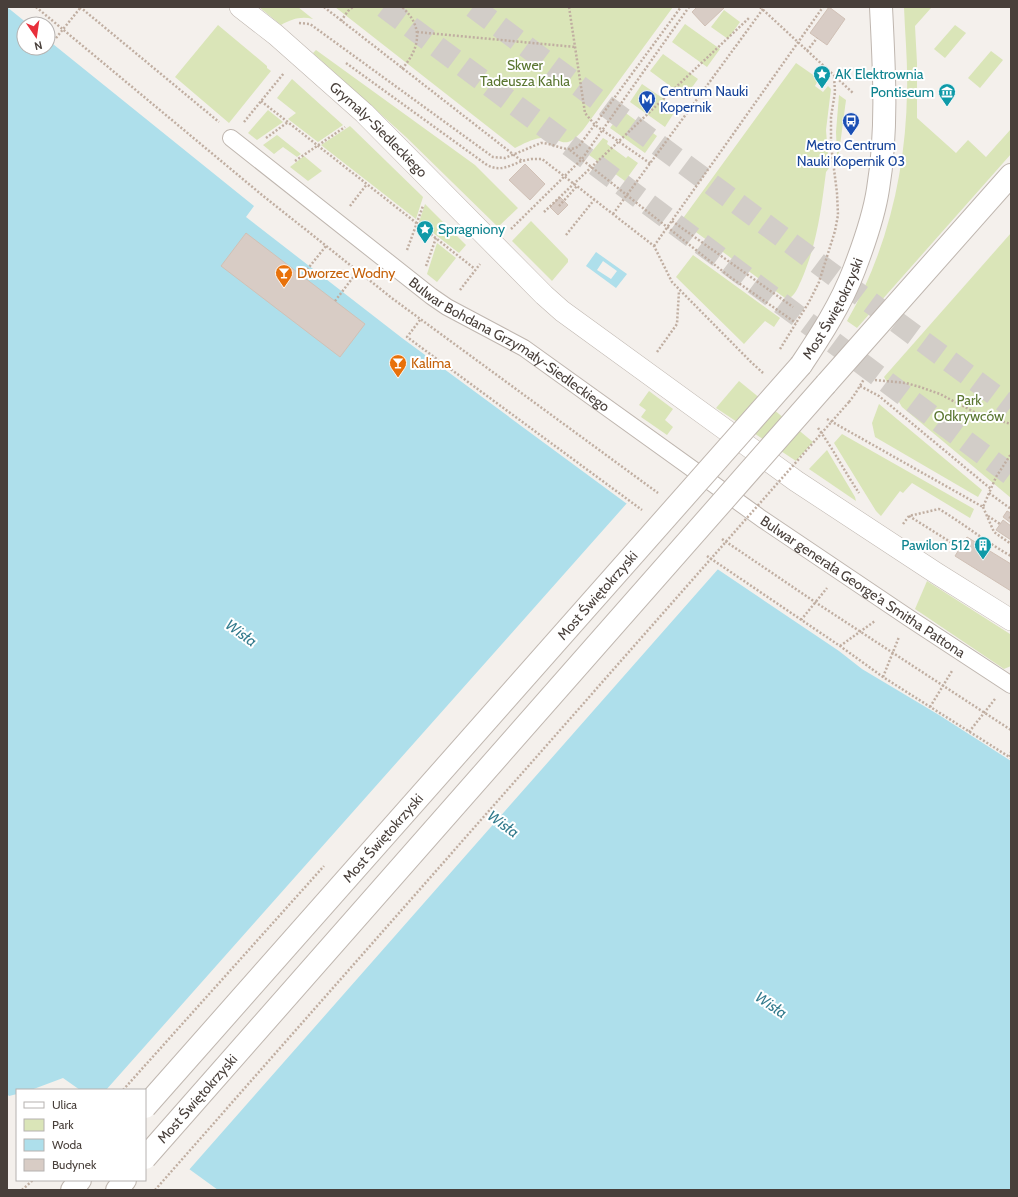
<svg xmlns="http://www.w3.org/2000/svg" width="1018" height="1197" viewBox="0 0 1018 1197" font-family="Cabin,sans-serif">
	<style>
		.green { fill: #dae5b8 }
		.water { fill: #aedfeb; fill-rule: evenodd }
		.pier { fill: #f4f0ec }
		.building { fill: #d8ccc5; stroke: #d0c0b5 }
		.lines { fill: none; stroke-linecap: round; stroke-linejoin: round }
		.primary-tunnel { stroke: #d2cdc8; stroke-width: 22; stroke-dasharray: 22 11; stroke-linecap: butt }
		.pedestrian-casing { stroke: #bfb6af; stroke-width: 18 }
		.minor-casing { stroke: #bfb6af; stroke-width: 22 }
		.tertiary-casing { stroke: #bfb6af; stroke-width: 24 }
		.path { stroke: #c0aea1; stroke-width: 2.5; stroke-dasharray: 2 2; stroke-linecap: butt }
		.pedestrian { stroke: #fff; stroke-width: 16 }
		.minor { stroke: #fff; stroke-width: 21 }
		.tertiary { stroke: #fff; stroke-width: 22 }
		.tertiary-bridge-casing { stroke: #bfb6af; stroke-width: 24; stroke-linecap: butt }
		.path-bridge { stroke: #c0aea1; stroke-width: 2.5; stroke-dasharray: 2 2; stroke-linecap: butt }
		.tertiary-bridge { stroke: #fff; stroke-width: 22 }
		.labels { text-anchor: middle; dominant-baseline: central; stroke-width: 4; stroke-linejoin: round; paint-order: stroke }
		.park-label { font-size: 14px; fill: #5a7631; stroke: #fff }
		.culture-label { font-size: 14px; fill: #0d838f; stroke: #fff; text-anchor: start }
		.transit-label { font-size: 14px; fill: #164399; stroke: #fff; text-anchor: start }
		.street-label { font-size: 14px; fill: #483f3a; stroke: #fff }
		.food-label { font-size: 14px; fill: #c56008; stroke: #fff; text-anchor: start }
		.water-label { font-size: 15px; font-style: italic; fill: #337b8d; stroke: #fff }
	</style>
	<rect width="100%" height="100%" fill="#f4f0ec"/>
	<!-- green -->
	<g class="green">
		<path d="M259,7H298L313,19C301,16 292,19 281,25Z"/>
		<path d="M335,7H673L583,130C562,154 563,135 541,138C532,139 523,144 515,148Z"/>
		<path d="M904,7L931,8L915,26L917,63V118L956,153L968,140L986,157L1011,129V154L857,328L847,321C887,252 906,171 907,92C908,64 905,35 904,7Z"/>
		<path d="M724,10L740,22L728,39L711,27Z"/>
		<path d="M685,24L720,49L707,67L672,42Z"/>
		<path d="M218,25L267,66V68L271,71L229,123L175,77Z"/>
		<path d="M955,25L966,33L945,58L934,49Z"/>
		<path d="M316,50L475,165L518,208L498,227L406,137L313,53Z"/>
		<path d="M991,51L1003,60L980,88L968,78Z"/>
		<path d="M663,54L698,79L685,97L650,71Z"/>
		<path d="M796,63L819,79L815,86L823,92L828,86L831,89L826,130L829,168L826,172C821,211 817,244 801,281C798,287 795,296 789,298H785L681,221Z"/>
		<path d="M292,79L343,125L318,142L288,119L296,113L277,98Z"/>
		<path d="M642,84L677,108L665,127L630,102Z"/>
		<path d="M839,95L846,100L839,153L837,155L836,132Z"/>
		<path d="M268,110L283,122L257,140L248,133Z"/>
		<path d="M623,111L657,136L645,153L610,128Z"/>
		<path d="M350,126L423,197L416,219L321,145Z"/>
		<path d="M277,135L301,154L297,157L283,147L274,154L263,145Z"/>
		<path d="M603,138L608,141L607,144L626,158L628,156L638,163L625,181L589,155Z"/>
		<path d="M304,156L322,171L308,181L290,167Z"/>
		<path d="M425,204L466,245L459,253L419,222Z"/>
		<path d="M531,221L568,259V262L552,281L512,241Z"/>
		<path d="M1011,233V498L902,407L884,377Z"/>
		<path d="M437,243L456,258L437,282L427,274Z"/>
		<path d="M693,255L780,318L774,327L765,321L744,344L676,277Z"/>
		<path d="M739,381L813,442L796,461L716,408Z"/>
		<path d="M649,391L673,409L665,420L673,427L667,435L641,417L646,410L639,405Z"/>
		<path d="M879,404L982,490L978,497L875,437L872,423Z"/>
		<path d="M842,434L974,509L970,518L912,483L903,493L900,491L881,516L876,511L834,443Z"/>
		<path d="M827,450L855,497L856,501L809,469Z"/>
		<path d="M927,581L1010,634L1011,666L1004,669L915,609Z"/>
	</g>
	<!-- water -->
	<g class="water">
		<path d="M7,7L28,24H24V48H48V40L254,206L246,217L402,338L695,554L839,651L862,669L939,715L1011,761V1190H218L145,1137V1090H80L63,1078L31,1090H17V1094L9,1096L7,1094Z"/>
		<path d="M596,252L627,274L616,288L586,266ZM603,261L617,271L611,279L597,270Z"/>
	</g>
	<!-- pier -->
	<path class="pier" d="M628,502L719,568L188,1171L145,1140V1090H106Z"/>
	<!-- building -->
	<g class="building">
		<path d="M697,7H725L705,26L692,12Z"/>
		<path d="M829,7L845,19L827,45L810,33Z"/>
		<path d="M525,164L545,184L530,200L509,180Z"/>
		<path d="M560,197L568,205L558,215L550,207Z"/>
		<path d="M246,233L365,324L340,357L221,266Z"/>
		<path d="M1007,511L1011,513V523L1003,517Z"/>
		<path d="M1003,520L1011,526V540L996,530Z"/>
		<path d="M967,537L1011,564V591L955,556Z"/>
	</g>
	<g class="lines">
		<!-- primary-tunnel -->
		<g class="primary-tunnel">
			<path d="M384,7L1011,475"/>
			<path d="M473,7L1011,407"/>
		</g>
		<!-- pedestrian casing -->
		<g class="pedestrian-casing">
			<g id="pedestrian">
				<path id="s1" d="M231,138L431,296L447,307L524,348L762,519L909,618L1011,685"/>
			</g>
		</g>
		<!-- minor casing -->
		<g class="minor-casing">
			<g id="minor">
				<path id="s2" d="M240,7L276,35L364,113L544,295L562,311L796,481L936,573L1011,620"/>
			</g>
		</g>
		<!-- tertiary casing -->
		<g class="tertiary-casing">
			<g id="tertiary">
				<path id="s3" d="M801,365C821,335 841,304 854,270C864,244 874,216 878,189C888,129 884,67 881,7"/>
				<path d="M826,384L1011,175"/>
				<path d="M72,1190L80,1180"/>
				<path d="M117,1190L125,1180"/>
			</g>
		</g>
		<!-- path -->
		<g class="path">
			<path d="M36,7L262,195L393,299L658,493"/>
			<path d="M80,7L219,122"/>
			<path d="M324,7L514,155L522,161L531,159H542L654,246L672,282L751,362L763,373"/>
			<path d="M569,7L585,113L595,125L651,164"/>
			<path d="M760,7L853,93"/>
			<path d="M341,21L348,11L353,7"/>
			<path d="M299,23L310,24L493,157L505,158L541,143C555,143 566,154 579,146L681,7"/>
			<path d="M417,32L575,47"/>
			<path d="M56,38L81,7"/>
			<path d="M807,51L817,38"/>
			<path d="M346,63L487,165C500,172 509,166 522,161"/>
			<path d="M402,69C420,48 424,27 402,7"/>
			<path d="M261,101L475,269"/>
			<path d="M244,122L284,73"/>
			<path d="M266,138L288,122"/>
			<path d="M570,150L730,277L796,323"/>
			<path d="M295,161L345,127"/>
			<path d="M350,206L367,184"/>
			<path d="M559,206L577,186"/>
			<path d="M544,212L749,18"/>
			<path d="M613,214L763,9"/>
			<path d="M672,221L793,307"/>
			<path d="M511,229L582,159L689,7"/>
			<path d="M566,235L594,200"/>
			<path d="M654,246L823,7"/>
			<path d="M407,250L423,206"/>
			<path d="M426,266L436,238"/>
			<path d="M302,276L326,246"/>
			<path d="M460,290L480,264"/>
			<path d="M420,320L407,337L642,510"/>
			<path d="M780,349L809,302L819,282L835,231L838,215L837,193L831,145V117L835,92L834,76"/>
			<path d="M657,352L677,324L679,291"/>
			<path d="M875,380L906,383L920,387L940,394L980,415L1011,424"/>
			<path d="M860,386L879,396L991,489"/>
			<path d="M849,402L855,394L864,379"/>
			<path d="M827,419L983,507L996,477L1011,454"/>
			<path d="M818,428C833,449 845,472 859,493"/>
			<path d="M989,493L1011,509"/>
			<path d="M983,507L994,532L1011,544"/>
			<path d="M909,516L960,548"/>
			<path d="M988,516L1000,524"/>
			<path d="M1009,517L1011,518"/>
			<path d="M903,524L909,516L939,509C964,524 986,542 1011,556"/>
			<path d="M722,539L815,602L1011,730"/>
			<path d="M707,556L840,646L883,677L1011,758"/>
			<path d="M801,620L827,588"/>
			<path d="M840,646L875,621"/>
			<path d="M883,677L899,637"/>
			<path d="M930,707L952,671"/>
			<path d="M969,732L995,699"/>
			<path d="M1010,757L1011,752"/>
			<path d="M22,1190L33,1180"/>
		</g>
		<!-- pedestrian -->
		<use href="#pedestrian" class="pedestrian"/>
		<!-- minor -->
		<use href="#minor" class="minor"/>
		<!-- tertiary -->
		<use href="#tertiary" class="tertiary"/>
		<!-- tertiary-bridge casing -->
		<g class="tertiary-bridge-casing">
			<g id="tertiary-bridge">
				<path id="s4" d="M145,1107L801,365"/>
				<path id="s5" d="M145,1158L826,384"/>
			</g>
		</g>
		<!-- path-bridge -->
		<g class="path-bridge">
			<path d="M335,301L361,267"/>
			<path d="M123,1090L324,866"/>
			<path d="M155,1190L849,402"/>
		</g>
		<!-- tertiary-bridge -->
		<use href="#tertiary-bridge" class="tertiary-bridge"/>
	</g>
	<!-- icons -->
	<defs>
		<g id="sight-pin" transform="scale(0.9)"><path d="M0 17L-7.5 6A9.5 9.5 0 1 1 7.5 6Z" fill="#0f9aa8" stroke="#fff"/><path d="M0-6L1.8-2.2L6-1.7L2.9 1.2L3.7 5.4L0 3.3L-3.7 5.4L-2.9 1.2L-6-1.7L-1.8-2.2Z" fill="#fff"/></g>
		<g id="museum-pin" transform="scale(0.9)"><path d="M0 17L-7.5 6A9.5 9.5 0 1 1 7.5 6Z" fill="#0f9aa8" stroke="#fff"/><path d="M0-6L6-3V-2H-6V-3ZM-5-1h2V3h-2ZM-1-1h2V3h-2ZM3-1h2V3H3ZM-6 4H6V6H-6Z" fill="#fff"/></g>
		<g id="metro-pin" transform="scale(0.9)"><path d="M0 17L-7.5 6A9.5 9.5 0 1 1 7.5 6Z" fill="#1a4fb4" stroke="#fff"/><path d="M-5.5 5V-5H-3L0 0L3-5H5.5V5H3V-.5L0 4L-3-.5V5Z" fill="#fff"/></g>
		<g id="bus-pin" transform="scale(0.9)"><path d="M0 17L-7.5 6A9.5 9.5 0 1 1 7.5 6Z" fill="#1a4fb4" stroke="#fff"/><path d="M-5-6H5V4H4V6H2V4H-2V6H-4V4H-5ZM-3.5-4V0h7V-4ZM-3.5 1.2v1.5H-2V1.2ZM2 1.2v1.5H3.5V1.2Z" fill="#fff"/></g>
		<g id="bar-pin" transform="scale(0.9)"><path d="M0 17L-7.5 6A9.5 9.5 0 1 1 7.5 6Z" fill="#e8710a" stroke="#fff"/><path d="M-6-5H6L.8 .8V4.5H3.5V6h-7V4.5H-.8V.8Z" fill="#fff"/></g>
		<g id="building-pin" transform="scale(0.9)"><path d="M0 17L-7.5 6A9.5 9.5 0 1 1 7.5 6Z" fill="#0f9aa8" stroke="#fff"/><path d="M-4-6H4V6H1V3H-1V6H-4ZM-2.5-4.3h1.7v1.8h-1.7ZM.8-4.3h1.7v1.8H.8ZM-2.5-1h1.7V.8h-1.7ZM.8-1h1.7V.8H.8Z" fill="#fff"/></g>
	</defs>
	<g fill-rule="evenodd">
		<use href="#sight-pin" x="822" y="74"/>
		<use href="#museum-pin" x="947" y="92"/>
		<use href="#metro-pin" x="647" y="99"/>
		<use href="#bus-pin" x="851" y="121"/>
		<use href="#sight-pin" x="425" y="229"/>
		<use href="#bar-pin" x="284" y="273"/>
		<use href="#bar-pin" x="398" y="363"/>
		<use href="#building-pin" x="983" y="545"/>
	</g>
	<g class="labels">
		<!-- park labels -->
		<g class="park-label">
			<text x="525" y="65">Skwer<tspan x="525" dy="16">Tadeusza Kahla</tspan></text>
			<text x="969" y="400">Park<tspan x="969" dy="16">Odkrywców</tspan></text>
		</g>
		<!-- culture labels -->
		<g class="culture-label">
			<text x="835" y="74">AK Elektrownia</text>
			<text x="934" y="92" text-anchor="end">Pontiseum</text>
			<text x="438" y="229">Spragniony</text>
			<text x="970" y="545" text-anchor="end">Pawilon 512</text>
		</g>
		<!-- transit labels -->
		<g class="transit-label">
			<text x="660" y="91">Centrum Nauki<tspan x="660" dy="16">Kopernik</tspan></text>
			<text x="851" y="145" text-anchor="middle">Metro Centrum<tspan x="851" dy="16">Nauki Kopernik 03</tspan></text>
		</g>
		<!-- street labels -->
		<g class="street-label">
			<text stroke="none"><textPath href="#s2" startOffset="185">Grymaly-Siedleckiego</textPath></text>
			<text stroke="none"><textPath href="#s3" startOffset="65">Most Świętokrzyski</textPath></text>
			<text stroke="none"><textPath href="#s1" startOffset="347">Bulwar Bohdana Grzymały-Siedleckiego</textPath></text>
			<text stroke="none"><textPath href="#s1" startOffset="776">Bulwar generała George'a Smitha Pattona</textPath></text>
			<text stroke="none"><textPath href="#s4" startOffset="683">Most Świętokrzyski</textPath></text>
			<text stroke="none"><textPath href="#s4" startOffset="359">Most Świętokrzyski</textPath></text>
			<text stroke="none"><textPath href="#s5" startOffset="79">Most Świętokrzyski</textPath></text>
		</g>
		<!-- food labels -->
		<g class="food-label">
			<text x="297" y="273">Dworzec Wodny</text>
			<text x="411" y="363">Kalima</text>
		</g>
		<!-- water labels -->
		<g class="water-label">
			<text transform="translate(241 633) rotate(36)">Wisła</text>
			<text transform="translate(503 824) rotate(36)">Wisła</text>
			<text transform="translate(771 1005) rotate(34)">Wisła</text>
		</g>
	</g>
	<!-- border -->
	<rect width="1018" height="1197" fill="none" stroke="#483f3a" stroke-width="16"/>
	<!-- legend -->
	<rect x="16" y="1089" width="130" height="92" fill="#ffffff" stroke="#b6b2b0"/>
	<rect x="24" y="1102" width="20" height="6" fill="#ffffff" stroke="#b6b2b0"/>
	<text x="52" y="1109" font-size="12" fill="#483f3a">Ulica</text>
	<rect x="24" y="1119" width="20" height="12" fill="#dae5b8" stroke="#b6b2b0"/>
	<text x="52" y="1129" font-size="12" fill="#483f3a">Park</text>
	<rect x="24" y="1139" width="20" height="12" fill="#aedfeb" stroke="#b6b2b0"/>
	<text x="52" y="1149" font-size="12" fill="#483f3a">Woda</text>
	<rect x="24" y="1159" width="20" height="12" fill="#d8ccc5" stroke="#b6b2b0"/>
	<text x="52" y="1169" font-size="12" fill="#483f3a">Budynek</text>
	<!-- north arrow -->
	<g transform="translate(36 36) rotate(167)"><circle r="19" fill="#ffffff" stroke="#b6b2b0"/>
	<path d="M0-3L7 15L0 10L-7 15Z" fill="#e82f3b"/>
	<text y="-6" font-size="11" font-weight="bold" text-anchor="middle" fill="#483f3a">N</text>
	</g>
</svg>
